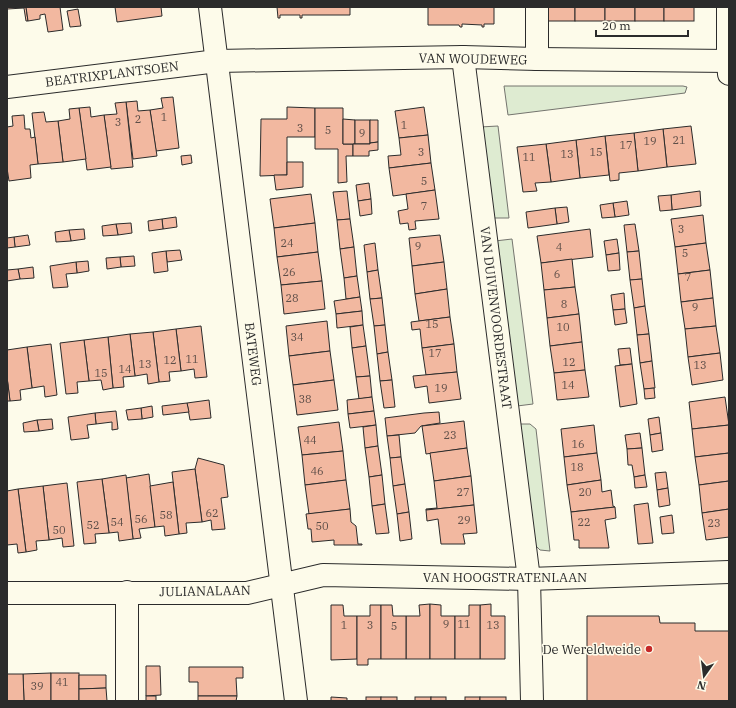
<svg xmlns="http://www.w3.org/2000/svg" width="736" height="708" viewBox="0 0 736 708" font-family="'IBM Plex Serif',serif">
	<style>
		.green { fill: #deebd1; stroke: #74746e }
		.building { fill: #f2b8a0; stroke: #2b2b2b }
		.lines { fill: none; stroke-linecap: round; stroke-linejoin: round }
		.minor-casing { stroke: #2b2b2b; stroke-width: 24 }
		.minor { stroke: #fdfbea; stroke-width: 22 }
		.poi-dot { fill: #c62828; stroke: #fdfbea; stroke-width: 1.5 }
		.labels { text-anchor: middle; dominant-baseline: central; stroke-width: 3; stroke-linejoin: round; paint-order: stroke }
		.number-label { font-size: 11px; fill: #5d4e48 }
		.street-label { font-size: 13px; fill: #2b2b2b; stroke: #fdfbea }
		.poi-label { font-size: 13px; fill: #2b2b2b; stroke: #fdfbea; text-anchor: end }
	</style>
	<rect width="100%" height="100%" fill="#fdfbea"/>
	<!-- green -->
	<g class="green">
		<path d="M504,86H683L687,87L685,93L508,115Z"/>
		<path d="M498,126L509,218H493L480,127Z"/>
		<path d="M512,239L533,404L517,406L495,241Z"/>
		<path d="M517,424H530L536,429L550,551L540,550L535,545Z"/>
	</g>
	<!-- building -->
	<g class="building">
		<path d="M7,7H26L28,21H26L24,8L7,9Z"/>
		<path d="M26,7H60L63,30L48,32L45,14L40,15V19L28,21Z"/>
		<path d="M115,7H161L162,16L117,22Z"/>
		<path d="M277,7H350V15H302V18H300V15H280V18H278Z"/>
		<path d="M428,7H494V24H484V27H482V25L462,24V27H460L459,25H428Z"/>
		<rect x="546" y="7" width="29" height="14"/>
		<rect x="575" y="7" width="30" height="14"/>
		<rect x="605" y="7" width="30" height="14"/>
		<rect x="635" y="7" width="29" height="14"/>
		<rect x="664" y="7" width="30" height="14"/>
		<path d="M78,9L81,26L70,27L67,11Z"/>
		<path d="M173,97L179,148L156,151L150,110L163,108L161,98Z"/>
		<path d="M137,101L138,111L150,110L157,156L133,159L126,102Z"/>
		<path d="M126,102L133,167L111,169L104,115L117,114L115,103Z"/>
		<path d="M90,107L91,117L104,115L111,167L87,170L79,108Z"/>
		<path d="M287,107L315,108V137H287V175L260,176L261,119H287Z"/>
		<path d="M424,107L428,135L399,138L395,111Z"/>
		<path d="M79,108L86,159L63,162L58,121L70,119L69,109Z"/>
		<path d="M315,108H343V144H353V156H346L347,182L338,183V149H315Z"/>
		<path d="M44,112L46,122L58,121L63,162L38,164L32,113Z"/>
		<path d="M24,115L25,129H30L31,138L35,137L38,164L30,165L31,178L9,181L7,168V127L13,126L12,116Z"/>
		<path d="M343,119L355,120V144H343Z"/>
		<rect x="355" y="120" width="15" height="24"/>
		<path d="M370,120H378V142L370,143Z"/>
		<path d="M691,126L696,164L667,167L663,129Z"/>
		<path d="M663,129L667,167L638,171L634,133Z"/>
		<path d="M634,133L638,171L619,173V180L610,181L605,136Z"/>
		<path d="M428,135L431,163L389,168L388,156L401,155L399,138Z"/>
		<path d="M605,136L609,175L580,178L576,140Z"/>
		<path d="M576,140L580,178L551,182L546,144Z"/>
		<path d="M378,142V150L369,151V156H353V144H370V143Z"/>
		<path d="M546,144L551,182L535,183L537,191L523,192L517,147Z"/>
		<path d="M191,155L192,163L182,165L181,156Z"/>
		<path d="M287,162H303V187L276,190L274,175H287Z"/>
		<path d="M431,163L435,190L393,196L389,168Z"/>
		<path d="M369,183L371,199L358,201L356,185Z"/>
		<path d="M435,190L439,219L415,221L416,229L409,230L408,223L400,224L398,211L408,209L406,194Z"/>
		<path d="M347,191L350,219L337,220L333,192Z"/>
		<path d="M700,191L701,206L672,210L671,195Z"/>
		<path d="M311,194L315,223L274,228L270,199Z"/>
		<path d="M671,195L672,210L660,211L658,196Z"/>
		<path d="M371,199L372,214L360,216L358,201Z"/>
		<path d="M627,201L629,215L615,217L613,203Z"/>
		<path d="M613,203L615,217L602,218L600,205Z"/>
		<path d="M567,207L569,222L557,224L555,208Z"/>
		<path d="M555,208L557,224L528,228L526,212Z"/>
		<path d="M703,215L706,243L675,247L671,219Z"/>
		<path d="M176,217L177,227L163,229L162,219Z"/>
		<path d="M162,219L163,229L149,231L148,221Z"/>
		<path d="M350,219L354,247L340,249L337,220Z"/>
		<path d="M131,223L132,233L118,235L116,224Z"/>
		<path d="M315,223L318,252L277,257L274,228Z"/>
		<path d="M116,224L118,235L103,236L102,226Z"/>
		<path d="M635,224L639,251L627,252L624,225Z"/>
		<path d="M84,229L85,239L71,241L69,230Z"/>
		<path d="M590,229L593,257L541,263L537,236Z"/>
		<path d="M69,230L71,241L56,242L55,232Z"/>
		<path d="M28,235L30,245L15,247L14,237Z"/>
		<path d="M440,235L444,262L412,266L409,238Z"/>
		<path d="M14,237L15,247L7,248V238Z"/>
		<path d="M617,239L619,253L606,255L604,241Z"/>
		<path d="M375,243L378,270L367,272L364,245Z"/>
		<path d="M706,243L710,270L678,274L675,247Z"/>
		<path d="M354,247L357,276L344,278L340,249Z"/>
		<path d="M180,250L182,260L167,262L166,251Z"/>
		<path d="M166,251L168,271L154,273L152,253Z"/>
		<path d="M639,251L642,279L630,280L627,252Z"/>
		<path d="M318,252L322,281L281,285L277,257Z"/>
		<path d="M619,253L620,270L608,271L606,255Z"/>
		<path d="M134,256L135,266L121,267L120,257Z"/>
		<path d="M120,257L121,267L107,269L106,258Z"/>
		<path d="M572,259L575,287L544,290L541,263Z"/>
		<path d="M88,261L89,271L77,273L76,262Z"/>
		<path d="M76,262L77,273L66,274L68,287L53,288L50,266Z"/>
		<path d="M444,262L447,289L415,294L412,266Z"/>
		<path d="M33,267L34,278L20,279L18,269Z"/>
		<path d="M18,269L20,279L7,281V270Z"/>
		<path d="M378,270L382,298L370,299L367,272Z"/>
		<path d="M710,270L713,298L681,302L678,274Z"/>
		<path d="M357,276L360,297L346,299L344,278Z"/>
		<path d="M642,279L645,306L634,308L630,280Z"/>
		<path d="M322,281L325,309L284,314L281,285Z"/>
		<path d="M575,287L579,314L547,318L544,290Z"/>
		<path d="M447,289L450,317L419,321L415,294Z"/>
		<path d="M624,293L625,309L613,310L611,295Z"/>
		<path d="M360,297L362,311L336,314L334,301Z"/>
		<path d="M382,298L385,325L374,326L370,299Z"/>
		<path d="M713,298L716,326L685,329L681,302Z"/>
		<path d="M645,306L649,334L637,335L634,308Z"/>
		<path d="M625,309L627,323L615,325L613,310Z"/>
		<path d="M362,311L363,325L337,328L336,314Z"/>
		<path d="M579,314L582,342L550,346L547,318Z"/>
		<path d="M450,317L454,344L422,348L420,329L412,330L411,322Z"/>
		<path d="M327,321L330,351L289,356L286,326Z"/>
		<path d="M363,325L366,346L352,348L350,327Z"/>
		<path d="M385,325L388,352L377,354L374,326Z"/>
		<path d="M201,326L207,377L195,378L194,369L181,371L176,329Z"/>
		<path d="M716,326L720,353L688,357L685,329Z"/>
		<path d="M176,329L181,371L169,372L170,381L159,382L153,332Z"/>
		<path d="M153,332L159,382L148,384L147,374L135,376L130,334Z"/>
		<path d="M130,334L135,376L123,377L124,387L113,388L108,337Z"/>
		<path d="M649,334L652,361L640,363L637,335Z"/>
		<path d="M108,337L113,388L103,390L101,380L89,381L84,340Z"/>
		<path d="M84,340L89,381L77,382L78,393L66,394L60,343Z"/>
		<path d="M582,342L585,370L554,373L550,346Z"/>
		<path d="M51,344L57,395L45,397L44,386L32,388L27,347Z"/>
		<path d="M454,344L457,372L426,375L422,348Z"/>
		<path d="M366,346L370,376L356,377L352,348Z"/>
		<path d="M27,347L32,388L20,390L21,400L10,401L7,377V350Z"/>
		<path d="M630,348L632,364L620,365L618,349Z"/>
		<path d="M330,351L334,380L293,385L289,356Z"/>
		<path d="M388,352L392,380L380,381L377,354Z"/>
		<path d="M720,353L723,380L692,385L688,357Z"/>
		<path d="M652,361L655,388L644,389L640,363Z"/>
		<path d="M632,364L637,404L620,407L615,366Z"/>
		<path d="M585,370L589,397L557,400L554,373Z"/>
		<path d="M457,372L461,399L429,403L427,386L415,388L413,376Z"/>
		<path d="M370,376L372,397L359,399L356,377Z"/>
		<path d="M7,377L10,401H7Z"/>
		<path d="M334,380L338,410L297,415L293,385Z"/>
		<path d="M392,380L395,407L384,408L380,381Z"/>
		<path d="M654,388L655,398L645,399L644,389Z"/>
		<path d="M372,397L374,411L348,414L347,400Z"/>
		<path d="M725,397L729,425L692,429L689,402Z"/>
		<path d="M209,400L211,418L190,420L187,403Z"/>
		<path d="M187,403L189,412L163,415L162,406Z"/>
		<path d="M152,406L153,417L142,419L141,408Z"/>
		<path d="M141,408L142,419L128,420L126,410Z"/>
		<path d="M116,411L118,429L112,430V422L96,424L95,413Z"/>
		<path d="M374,411L376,425L350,428L348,414Z"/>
		<path d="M439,412L440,423L421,426L415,433L387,436L385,418L424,413Z"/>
		<path d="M95,413L96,424L87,425L89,438L71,440L68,417Z"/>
		<path d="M659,417L661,433L650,435L648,419Z"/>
		<path d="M52,419L53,429L39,431L37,420Z"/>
		<path d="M37,420L39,431L24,432L23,423Z"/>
		<path d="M464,421L467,448L426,454L422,426Z"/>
		<path d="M339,422L343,451L302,455L298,427Z"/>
		<path d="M376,425L378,446L365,448L363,427Z"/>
		<path d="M594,425L597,453L564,457L561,429Z"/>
		<path d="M729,425V453L695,457L692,429Z"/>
		<path d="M640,433L642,448L627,449L625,435Z"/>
		<path d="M661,433L663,450L652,452L650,435Z"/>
		<path d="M399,435L401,457L390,458L387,436Z"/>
		<path d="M378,446L382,475L369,477L365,448Z"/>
		<path d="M467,448L471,476L434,481L430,453Z"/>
		<path d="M642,448L645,475L634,477L632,465H628L627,449Z"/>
		<path d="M343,451L346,480L305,485L302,455Z"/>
		<path d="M597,453L601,480L567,485L564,457Z"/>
		<path d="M729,453V481L699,485L695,457Z"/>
		<path d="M401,457L405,484L393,486L390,458Z"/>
		<path d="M198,458L224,465L228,497L221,498L225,529L212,530L211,520L202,522L195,469Z"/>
		<path d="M195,469L202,522L186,523L187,533L179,534L172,472Z"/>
		<path d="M666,472L668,488L657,490L655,473Z"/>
		<path d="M149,474L155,527L139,529L141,538L133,539L126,478Z"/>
		<path d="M126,475L133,539L119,541L118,532L109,533L102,479Z"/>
		<path d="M382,475L385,504L372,506L369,477Z"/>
		<path d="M645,475L647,487L635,488L634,477Z"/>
		<path d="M471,476L474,505L426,510V509L437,508L434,481Z"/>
		<path d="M102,479L109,533L95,534L96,543L84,544L77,482Z"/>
		<path d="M346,480L350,509L309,514L305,485Z"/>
		<path d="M601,480L602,492L611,490L613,506L615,507L571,512L567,485Z"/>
		<path d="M729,481V509L702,513L699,485Z"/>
		<path d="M173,482L179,534L165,536L164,526L155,527L150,486Z"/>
		<path d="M67,483L74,546L63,547L62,538L49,540L43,486Z"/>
		<path d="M405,484L409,512L397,514L393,486Z"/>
		<path d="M43,486L49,540L36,541L37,550L26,552L18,489Z"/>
		<path d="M668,488L670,505L659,507L657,490Z"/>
		<path d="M18,489L26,552L18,553L17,544L7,545V491Z"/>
		<path d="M648,503L653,543L638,544L634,505Z"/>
		<path d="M385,504L389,533L376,534L372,506Z"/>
		<path d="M474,505L477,533L463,534L465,544H441L438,519L427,521L426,510Z"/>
		<path d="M615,507L616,518L605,520L609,548H579V540H574L571,512Z"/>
		<path d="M350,509L351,522L356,526L358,544H362V545H334V540L312,542L311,529H308L306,514Z"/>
		<path d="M729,509V537L706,540L702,513Z"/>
		<path d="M409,512L412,539L400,541L397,514Z"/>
		<path d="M672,515L674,533L662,534L660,517Z"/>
		<path d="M430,604V659H406V616H420L419,605Z"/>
		<path d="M430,604L441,605V616H455V659H430Z"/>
		<path d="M491,604V616H505V659H480V605Z"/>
		<path d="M331,605H343L344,616H357V659L331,660Z"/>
		<path d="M370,605H381V659H368V665H357V616H370Z"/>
		<path d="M381,605H392L393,616H406V659H381Z"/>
		<path d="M469,605H480V659H455V616H469Z"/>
		<path d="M587,616H659L660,623H695V631H729V701H587Z"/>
		<path d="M146,666H160L161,695L146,696Z"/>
		<path d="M189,667H243V678H236L237,696H198V682H189Z"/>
		<path d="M51,673V701H24L23,674Z"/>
		<rect x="51" y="673" width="28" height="28"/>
		<path d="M7,674H23L24,701H7Z"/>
		<path d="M79,675H106V688L79,689Z"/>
		<path d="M106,688L107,701H79V689Z"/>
		<rect x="146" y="696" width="10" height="5"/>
		<path d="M198,696H237L236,701H198Z"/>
		<path d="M331,697L347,698V701H331Z"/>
		<rect x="366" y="697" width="15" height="4"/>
		<rect x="381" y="697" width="16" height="4"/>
		<rect x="415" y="697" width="16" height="4"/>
		<rect x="431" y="697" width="15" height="4"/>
		<rect x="465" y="697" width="15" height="4"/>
		<rect x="480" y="697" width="26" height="4"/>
	</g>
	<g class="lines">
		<!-- minor casing -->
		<g class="minor-casing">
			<g id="minor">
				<path d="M210,7L296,701"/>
				<path d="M728,7V61L729,74"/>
				<path d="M463,57L529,579L532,701"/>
				<path d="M537,59V7"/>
				<path d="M7,87L217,61L463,57L537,59L729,61"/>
				<path d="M127,592V701"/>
				<path d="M7,593H247L323,575L529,579L729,572"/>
			</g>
		</g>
		<!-- minor -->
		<use href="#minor" class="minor"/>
	</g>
	<!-- markers -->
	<circle class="poi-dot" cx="649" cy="649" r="4"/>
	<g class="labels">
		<!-- number labels -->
		<g class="number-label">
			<text x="164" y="117">1</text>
			<text x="138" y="119">2</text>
			<text x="118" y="122">3</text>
			<text x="404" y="125">1</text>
			<text x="300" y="128">3</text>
			<text x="328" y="130">5</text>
			<text x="362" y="133">9</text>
			<text x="679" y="140">21</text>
			<text x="650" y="141">19</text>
			<text x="626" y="145">17</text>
			<text x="421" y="152">3</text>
			<text x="596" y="152">15</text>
			<text x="567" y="154">13</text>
			<text x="529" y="157">11</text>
			<text x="424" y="181">5</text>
			<text x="424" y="206">7</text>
			<text x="681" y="229">3</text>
			<text x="287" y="243">24</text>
			<text x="418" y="246">9</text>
			<text x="559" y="247">4</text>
			<text x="685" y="253">5</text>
			<text x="289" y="272">26</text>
			<text x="557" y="274">6</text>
			<text x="688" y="277">7</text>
			<text x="292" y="298">28</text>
			<text x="564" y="304">8</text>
			<text x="695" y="307">9</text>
			<text x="432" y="324">15</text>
			<text x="563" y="327">10</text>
			<text x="297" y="337">34</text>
			<text x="435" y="353">17</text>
			<text x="192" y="359">11</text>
			<text x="170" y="360">12</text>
			<text x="569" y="362">12</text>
			<text x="145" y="364">13</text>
			<text x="700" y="365">13</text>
			<text x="125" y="369">14</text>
			<text x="101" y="373">15</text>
			<text x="568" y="385">14</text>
			<text x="441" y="388">19</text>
			<text x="305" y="399">38</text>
			<text x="450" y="435">23</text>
			<text x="310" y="440">44</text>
			<text x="578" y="444">16</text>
			<text x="577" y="467">18</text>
			<text x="317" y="471">46</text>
			<text x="463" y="492">27</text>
			<text x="585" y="492">20</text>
			<text x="212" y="513">62</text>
			<text x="166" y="515">58</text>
			<text x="141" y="519">56</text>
			<text x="464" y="520">29</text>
			<text x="117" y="522">54</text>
			<text x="584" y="522">22</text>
			<text x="714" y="523">23</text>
			<text x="93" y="525">52</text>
			<text x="322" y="526">50</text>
			<text x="59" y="530">50</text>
			<text x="446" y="624">9</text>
			<text x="464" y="624">11</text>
			<text x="344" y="625">1</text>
			<text x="370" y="625">3</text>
			<text x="493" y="625">13</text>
			<text x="394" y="626">5</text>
			<text x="62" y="682">41</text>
			<text x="37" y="686">39</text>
		</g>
		<!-- street labels -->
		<g class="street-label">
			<text transform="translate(473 59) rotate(1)">VAN WOUDEWEG</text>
			<text transform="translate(112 74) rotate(-7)">BEATRIXPLANTSOEN</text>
			<text transform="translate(496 318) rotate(83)">VAN DUIVENVOORDESTRAAT</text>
			<text transform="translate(253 354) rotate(83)">BATEWEG</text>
			<text x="505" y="577">VAN HOOGSTRATENLAAN</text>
			<text transform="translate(205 591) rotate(-1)">JULIANALAAN</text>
		</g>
		<!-- poi labels -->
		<g class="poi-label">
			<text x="641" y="649">De Wereldweide</text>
		</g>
	</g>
	<!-- border -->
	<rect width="736" height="708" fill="none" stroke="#2b2b2b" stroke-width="16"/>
	<!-- north arrow -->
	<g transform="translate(704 676) rotate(194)" stroke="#fdfbea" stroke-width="3" paint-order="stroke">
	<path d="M0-3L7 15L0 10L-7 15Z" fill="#2b2b2b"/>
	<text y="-6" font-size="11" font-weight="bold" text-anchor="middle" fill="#2b2b2b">N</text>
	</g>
	<!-- scale -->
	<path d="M596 30v6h92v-6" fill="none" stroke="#2b2b2b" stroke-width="2"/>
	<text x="602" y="30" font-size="12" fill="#2b2b2b" stroke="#fdfbea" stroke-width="3" paint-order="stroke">20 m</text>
</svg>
